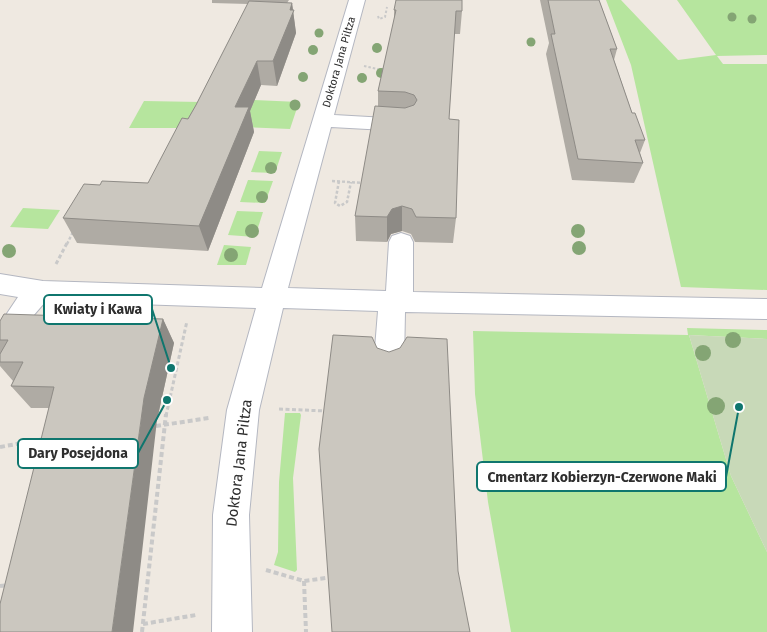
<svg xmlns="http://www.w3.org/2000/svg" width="767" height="632" viewBox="0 0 767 632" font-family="'Fira Sans',sans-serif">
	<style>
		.green { fill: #b6e59e }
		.cemetery { fill: #c8d9b8 }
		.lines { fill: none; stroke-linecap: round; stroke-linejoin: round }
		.minor-casing { stroke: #b4b7c1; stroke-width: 2 }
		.path-far3 { stroke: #c9c9c9; stroke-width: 2; stroke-dasharray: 2.5 2; stroke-linecap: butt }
		.path-far2 { stroke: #c9c9c9; stroke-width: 2.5; stroke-dasharray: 3 2; stroke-linecap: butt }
		.path-far1 { stroke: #c9c9c9; stroke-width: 3; stroke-dasharray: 4 2.5; stroke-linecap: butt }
		.path { stroke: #c9c9c9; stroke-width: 4; stroke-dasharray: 5 3; stroke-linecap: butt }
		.minor { fill: #fff; fill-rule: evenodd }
		.tree { fill: #84a574 }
		.wall { fill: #afaba4 }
		.shaded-wall { fill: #8e8b86 }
		.building { fill: #cbc7bf; stroke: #8e8b86 }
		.labels { text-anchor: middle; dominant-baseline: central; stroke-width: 4; stroke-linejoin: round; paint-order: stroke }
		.far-street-label { font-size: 11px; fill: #2e2e2e; stroke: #fff }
		.near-street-label { font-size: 15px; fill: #2e2e2e; stroke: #fff }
		.leader { fill: none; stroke: #0f766e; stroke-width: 2 }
		.callout-dot { fill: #0f766e; stroke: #fff; stroke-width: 2 }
		.callout { fill: #fff; stroke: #0f766e; stroke-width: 2 }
		.callout-label { font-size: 14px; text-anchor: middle; font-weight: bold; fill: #2e2e2e }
	</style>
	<rect width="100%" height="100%" fill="#efe9e1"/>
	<!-- green -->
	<g class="green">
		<path d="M606,0H621L678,60L716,55L677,0H767V55L717,56L723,64H767V290L681,287L631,65Z"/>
		<path d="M206,98L299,102L290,129L194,125Z"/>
		<path d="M144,101L201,102L188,128H129Z"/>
		<path d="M259,151L282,152L275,173L251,172Z"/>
		<path d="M248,180L273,181L265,203L240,202Z"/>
		<path d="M23,208L60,210L48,229L10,227Z"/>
		<path d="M237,211L263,212L255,237L228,235Z"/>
		<path d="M224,245L251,247L246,265H217Z"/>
		<path d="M687,328L767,330V339L689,335L731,476L767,552V632H511L488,502L475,394L473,331L688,335Z"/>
		<path d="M285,413H300L301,415L293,478L297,570L295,572L274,565L278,552L279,482Z"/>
	</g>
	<!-- cemetery -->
	<path class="cemetery" d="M689,335L767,339V552L731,476Z"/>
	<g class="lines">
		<!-- minor casing -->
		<g class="minor-casing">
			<path id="minor" d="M349,0H365L334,115L404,119L411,121L414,125L411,129L404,131L331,127L288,288L386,291L389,242L392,236L401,233L410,236L413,242V292L767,299V319L405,312L404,361L399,370L389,373L379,370L374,361L378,311L283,308L259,410L249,515L252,632H212L213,515L227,410L256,308L46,301L33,316L10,358L0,362V324L18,297L0,294V274L43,281L262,288Z"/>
		</g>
		<!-- path-far3 -->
		<g class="path-far3">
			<path d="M378,16L379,19L385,17L387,7"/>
			<path d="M364,66L382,70"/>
		</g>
		<!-- path-far2 -->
		<g class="path-far2">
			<path d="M332,181L364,183"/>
			<path d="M339,181L335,203L340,206L347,202L351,182"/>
			<path d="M67,244L73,232"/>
		</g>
		<!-- path-far1 -->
		<g class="path-far1">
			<path d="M56,264L67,243"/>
			<path d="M279,409L326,411"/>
			<path d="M166,416L187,321"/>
		</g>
		<!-- path -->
		<g class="path">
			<path d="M156,426L209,418"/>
			<path d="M0,447L44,439"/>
			<path d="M266,570L304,581L326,578"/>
			<path d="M304,581L306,632"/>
			<path d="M0,586L9,585"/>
			<path d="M143,624L196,615"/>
			<path d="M142,632L166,414"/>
		</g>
		<!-- minor -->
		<use href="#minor" class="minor"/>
	</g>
	<!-- trees -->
	<g class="tree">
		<circle cx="732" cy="17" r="4.5"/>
		<circle cx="752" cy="19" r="4.5"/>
		<circle cx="319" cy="33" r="4.5"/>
		<circle cx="531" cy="42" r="4.5"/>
		<circle cx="377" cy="48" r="5"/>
		<circle cx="313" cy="50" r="5"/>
		<circle cx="381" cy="73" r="5"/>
		<circle cx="303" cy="77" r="5"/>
		<circle cx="362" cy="78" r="5"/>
		<circle cx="295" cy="105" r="5.5"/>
		<circle cx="271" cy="168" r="6"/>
		<circle cx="262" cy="197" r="6"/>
		<circle cx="252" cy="231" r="7"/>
		<circle cx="578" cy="231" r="7"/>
		<circle cx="579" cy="248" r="7"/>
		<circle cx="9" cy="251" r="7"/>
		<circle cx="231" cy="255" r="7"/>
		<circle cx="733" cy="340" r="8"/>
		<circle cx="703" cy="353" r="8"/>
		<circle cx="716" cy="406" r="9"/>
	</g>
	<!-- wall -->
	<g class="wall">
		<path d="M212,0H289L287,3H292L296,33L277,86L261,85L250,111L254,132L208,251L77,243L63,218L100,185L148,183L196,105L248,4L212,3Z"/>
		<path d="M540,0H599L617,49L614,60L632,113L645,140L640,153L643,163L634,183L572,180L546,54L549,43Z"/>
		<path d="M394,10L462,11L460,34H454L449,119L456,218L453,243L415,242L411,234L402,231L391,234L387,242L356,241L355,216L378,107V91L394,21Z"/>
		<path d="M163,319L174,343L157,420L48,408H31L11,386L13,381L0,366V321Z"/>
	</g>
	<!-- shaded-wall -->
	<g class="shaded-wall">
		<path d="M292,3L296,33L277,86L273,61Z"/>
		<path d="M257,61L261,85L250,111L254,132L208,251L199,226L235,107Z"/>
		<path d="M402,206V231L391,234L387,242V217L392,209Z"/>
		<path d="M163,319L174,343L157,420L133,632H112L144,398Z"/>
	</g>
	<!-- building -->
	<g class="building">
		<path d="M396,0H462V11H456L449,119L459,120L456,218L416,217L412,209L402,206L392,209L387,217L355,216L375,106L405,108L414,105L417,100L414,95L405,92L378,91L396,10H394Z"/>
		<path d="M548,0H599L617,49H610L632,113H635L645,140H635L643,163L578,159L551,34H555Z"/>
		<path d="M249,1L292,3L290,10H294L273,61H257L235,107H249L199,226L63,218L84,184L100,185L102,181L148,183L182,118L188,119L196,105Z"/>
		<path d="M4,314L163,319L144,398L112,632H0V604L54,387L11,386L23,362H0V354L8,340H0V321Z"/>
		<path d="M333,335L372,337L377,348L389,352L400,348L407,337L447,339L458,571L470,632H332L319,449Z"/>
	</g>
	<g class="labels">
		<!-- far-street labels -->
		<g class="far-street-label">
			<text transform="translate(339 62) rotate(-74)">Doktora Jana Piltza</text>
		</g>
		<!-- near-street labels -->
		<g class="near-street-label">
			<text transform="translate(239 463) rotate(-83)">Doktora Jana Piltza</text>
		</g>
	</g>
	<!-- callouts -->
	<path class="leader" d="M171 368L152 309M167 400L138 453M739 407L726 477"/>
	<g class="callout-dot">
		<circle cx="171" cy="368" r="5"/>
		<circle cx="167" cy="400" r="5"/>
		<circle cx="739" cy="407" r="5"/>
	</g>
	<g class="callout">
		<rect x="44" y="295" width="108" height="29" rx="5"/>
		<rect x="18" y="439" width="120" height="29" rx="5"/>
		<rect x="477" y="462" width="249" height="29" rx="5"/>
	</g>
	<g class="callout-label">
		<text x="98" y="314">Kwiaty i Kawa</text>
		<text x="78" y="458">Dary Posejdona</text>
		<text x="602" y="482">Cmentarz Kobierzyn-Czerwone Maki</text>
	</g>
</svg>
